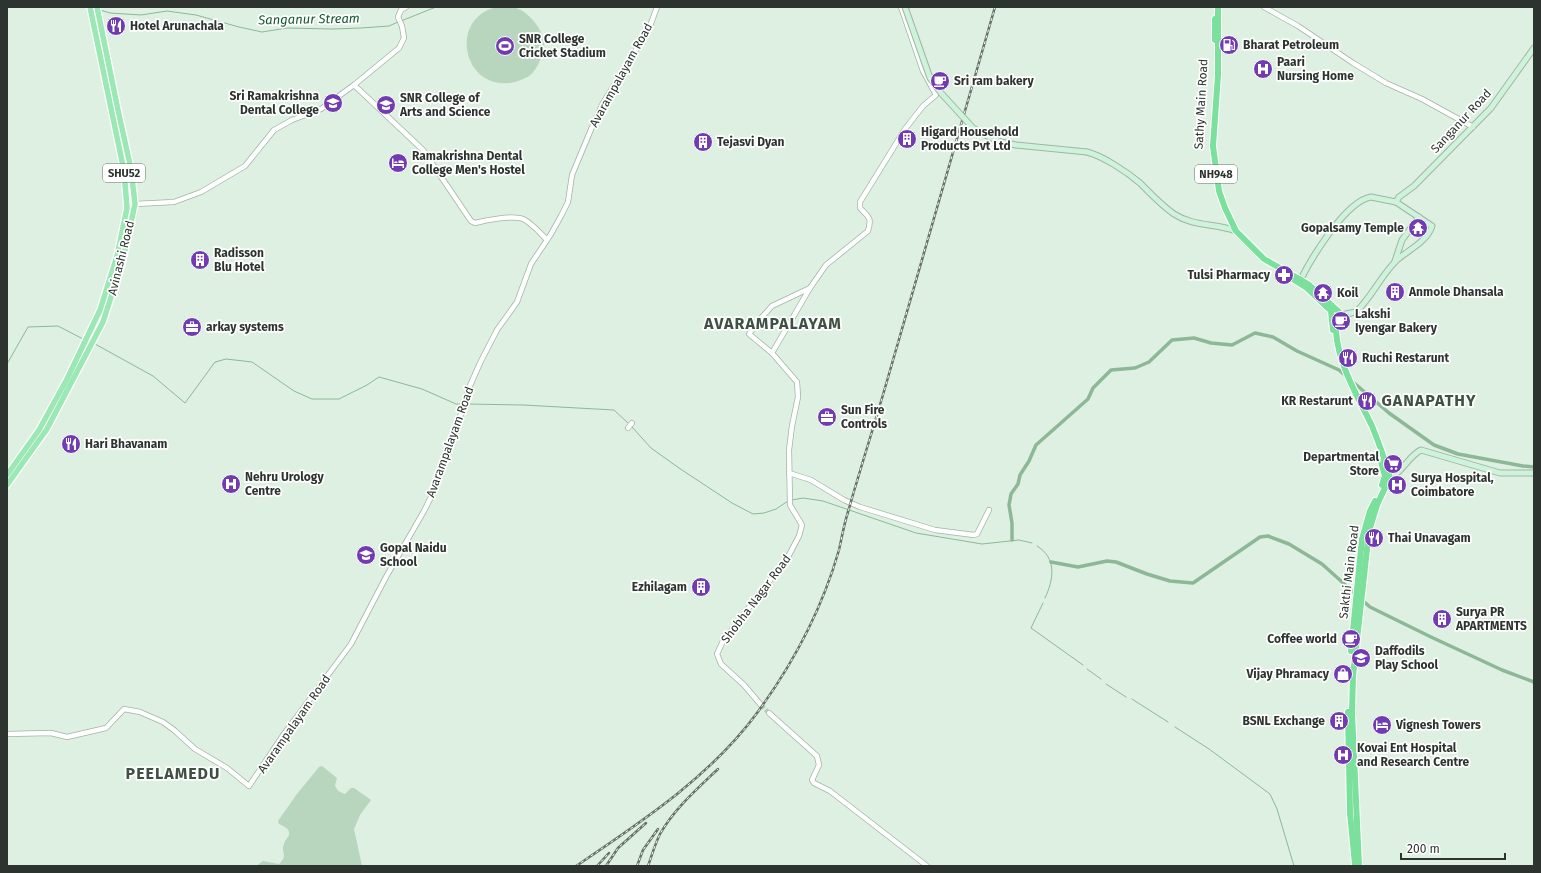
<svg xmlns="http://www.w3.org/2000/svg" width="1541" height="873" viewBox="0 0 1541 873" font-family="'Fira Sans',sans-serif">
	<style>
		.green { fill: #b8d5be }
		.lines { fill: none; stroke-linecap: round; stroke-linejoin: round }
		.stream { stroke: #8db897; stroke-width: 1 }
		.canal { stroke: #8db897; stroke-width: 3.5 }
		.tertiary-tunnel { stroke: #bacabd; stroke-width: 4.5; stroke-dasharray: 4.5 2; stroke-linecap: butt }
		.tertiary-casing { stroke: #a2b4a6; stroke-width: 6 }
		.secondary-casing { stroke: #a2b4a6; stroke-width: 7 }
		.primary-casing { stroke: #fff; stroke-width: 8 }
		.trunk-casing { stroke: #fff; stroke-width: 8 }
		.tertiary { stroke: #fff; stroke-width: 4.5 }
		.secondary { stroke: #cdf3da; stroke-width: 5 }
		.primary { stroke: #9be8b5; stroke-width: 5.5 }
		.trunk { stroke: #7ae09c; stroke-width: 6 }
		.rail-casing { stroke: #657068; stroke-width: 2.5 }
		.rail { stroke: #fff; stroke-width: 1; stroke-dasharray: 3; stroke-linecap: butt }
		.secondary-bridge-casing { stroke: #a2b4a6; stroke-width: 7; stroke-linecap: butt }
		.secondary-bridge { stroke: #cdf3da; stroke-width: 5 }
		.labels { text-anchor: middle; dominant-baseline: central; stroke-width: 3.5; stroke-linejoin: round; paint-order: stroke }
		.shield { fill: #fff; stroke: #6c716d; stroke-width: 1 }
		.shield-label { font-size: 11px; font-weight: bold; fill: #2d342f }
		.poi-label { font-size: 12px; font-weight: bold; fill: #2d342f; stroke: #fff; text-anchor: start }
		.street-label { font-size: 12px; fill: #2d342f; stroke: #fff }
		.water-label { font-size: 13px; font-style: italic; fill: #13572e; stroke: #fff }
		.district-label { font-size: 16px; font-weight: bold; letter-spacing: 1px; fill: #415044; stroke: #fff }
	</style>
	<rect width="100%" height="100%" fill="#ddf0e1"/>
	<!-- green -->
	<g class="green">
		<path d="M497,7C505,7 514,6 521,10C532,17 541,28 544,41C546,50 537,71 529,76C525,78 519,81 515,82C463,94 447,18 497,7Z"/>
		<path d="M322,766L337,778L335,786L338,791L345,794L351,788H354L371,800L360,815L354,829L362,866H256L263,861L279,864C289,855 280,852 284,844C285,839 290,837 289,832C288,828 283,826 279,824L278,821L297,794L319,767Z"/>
	</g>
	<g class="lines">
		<!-- stream -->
		<g class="stream">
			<path d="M100,10L110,13L141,15L167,11L196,15L239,27L262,32L287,28L332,29L361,28L389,26L398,22"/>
			<path d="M401,21L436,7"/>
			<path d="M95,344L153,376L185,403L215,362L226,359L252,362L294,391L312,399H339L367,385L379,377L422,389L456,404H461"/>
			<path d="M7,364L28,327L58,326L83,339"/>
			<path d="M467,404L523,405L614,410L628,423"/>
			<path d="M632,427L651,448L679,468L732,503L753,514L764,513L776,509L788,501"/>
			<path d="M792,500L803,498L823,501L916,533L982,544L1019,540L1032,543"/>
			<path d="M1037,546C1057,558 1054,579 1045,598"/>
			<path d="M1043,603L1031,628L1083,665"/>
			<path d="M1087,669L1101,679"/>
			<path d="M1106,684L1126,697"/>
			<path d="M1132,699L1168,722"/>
			<path d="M1175,727L1209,749L1270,794L1277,809L1294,866"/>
		</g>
		<!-- canal -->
		<g class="canal">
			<path d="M1012,540V523L1009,505L1011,494L1018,484L1020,475L1029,461L1036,445L1088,399L1093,388L1111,370L1135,368L1149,362L1172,340L1194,338L1211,343L1232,345L1255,333L1273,337L1297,351L1339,370L1389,413L1434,445L1458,454L1523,466L1534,467"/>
			<path d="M1051,562L1078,567L1107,561L1116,562L1147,574L1170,581L1193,583L1260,537L1268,536L1289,544L1322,564L1370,607L1431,637L1502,670L1534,682"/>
		</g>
		<!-- tertiary-tunnel -->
		<path class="tertiary-tunnel" d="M761,705L769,713"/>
		<!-- tertiary casing -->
		<g class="tertiary-casing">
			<g id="tertiary">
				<path d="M1264,7L1298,26L1353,63L1386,83L1422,99L1473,127"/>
				<path d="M354,85L423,150L471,221L475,223C486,220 513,215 523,219C532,223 540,233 547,240"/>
				<path d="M135,204L174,202L201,192L245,166L274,130L292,120L321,109L354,85L399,48L404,38L402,26L398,17L401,10L406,7"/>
				<path d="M772,353L810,288"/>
				<path d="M628,428L632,423"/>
				<path d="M789,473L811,480L844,500L860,507L935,530L974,535L977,534L989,510"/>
				<path d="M761,705L744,685L721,664L717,654L723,641L788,557L799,536L802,525L790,505L789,450L792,426L798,397L797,382L772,353L749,334L762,317L772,306L810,288L826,265L868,231C872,218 869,217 860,208V202L905,129L923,106L936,95L923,71L901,7"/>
				<path d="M769,713L817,756L819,765L812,780L814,783L830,791L927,866"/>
				<path d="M7,734L51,733L67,737L106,728L124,709L140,712L163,722L174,730L195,749L227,768L249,786L284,734L351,644L386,577L424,511L436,487L451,446L469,388L480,363L497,330L517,302L531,264L551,234L561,216L568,202L572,175L592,127L603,103L649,29L657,7"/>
			</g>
		</g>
		<!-- secondary casing -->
		<g class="secondary-casing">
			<g id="secondary">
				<path d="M1087,152C1103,156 1127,172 1140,183C1151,194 1161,205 1174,214C1194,227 1216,223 1236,231"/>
				<path d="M1396,202L1399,197L1414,186L1491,108L1534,48"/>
				<path d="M1395,261L1402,240L1419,217"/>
				<path d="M1301,279C1312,257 1346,201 1371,197L1396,202L1432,226C1427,242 1408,250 1397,260C1381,275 1372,297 1356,312L1336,316"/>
				<path d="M1386,479C1402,475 1407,457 1421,450L1500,473H1534"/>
			</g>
		</g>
		<!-- primary casing -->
		<g class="primary-casing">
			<g id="primary">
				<path d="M7,475L39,430L67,379L100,310L117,256L127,208L124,171L90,7"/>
				<path d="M7,485L47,429L103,322L123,260L135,204L131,169L118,110L97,7"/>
			</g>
		</g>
		<!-- trunk casing -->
		<g class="trunk-casing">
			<g id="trunk">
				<path d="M1218,7V75L1213,146L1219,191L1225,208L1236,231L1264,259L1308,284L1339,312C1338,319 1336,324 1336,331C1338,364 1358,397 1372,426C1378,441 1384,457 1389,473V479L1377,505L1369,531L1353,676L1352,713L1359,866"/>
				<path d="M1215,19V40"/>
				<path d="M1288,276L1307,288L1328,308L1331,311L1333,330"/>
				<path d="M1381,462L1385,476L1382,485"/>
				<path d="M1351,651L1362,539L1370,511L1375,501"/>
				<path d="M1348,712L1350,813L1355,864"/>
			</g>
		</g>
		<!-- tertiary -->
		<use href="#tertiary" class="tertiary"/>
		<!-- secondary -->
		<use href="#secondary" class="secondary"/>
		<!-- primary -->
		<use href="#primary" class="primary"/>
		<!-- trunk -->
		<use href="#trunk" class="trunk"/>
		<!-- rail casing -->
		<g class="rail-casing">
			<g id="rail">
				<path d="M576,866C641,822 710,777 757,713C793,664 822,609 839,550C842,537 844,524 848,512C861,466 876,420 889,374C924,251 960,129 995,7"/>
				<path d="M597,866L609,853"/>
				<path d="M606,866L618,848L646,823"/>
				<path d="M637,866L643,850L658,829"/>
				<path d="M648,866C652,855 655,844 660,834C674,809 697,789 718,769"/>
			</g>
		</g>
		<!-- rail -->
		<use href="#rail" class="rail"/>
		<!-- secondary-bridge casing -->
		<g class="secondary-bridge-casing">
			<path id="secondary-bridge" d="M905,7L930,78L941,93L973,128L983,134L1001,142L1016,145L1087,152"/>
		</g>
		<!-- secondary-bridge -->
		<use href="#secondary-bridge" class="secondary-bridge"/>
	</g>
	<!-- icons -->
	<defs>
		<g id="restaurant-disc" transform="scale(1)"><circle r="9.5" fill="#733bb1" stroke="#fff"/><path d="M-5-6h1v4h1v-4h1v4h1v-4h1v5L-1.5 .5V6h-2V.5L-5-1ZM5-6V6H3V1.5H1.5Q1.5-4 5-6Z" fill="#fff"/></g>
		<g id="fuel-disc" transform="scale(1)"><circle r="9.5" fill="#733bb1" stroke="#fff"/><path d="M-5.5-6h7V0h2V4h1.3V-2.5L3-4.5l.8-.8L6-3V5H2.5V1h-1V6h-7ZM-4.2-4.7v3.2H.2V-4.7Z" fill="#fff"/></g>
		<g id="stadium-disc" transform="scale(1)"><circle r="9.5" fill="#733bb1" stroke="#fff"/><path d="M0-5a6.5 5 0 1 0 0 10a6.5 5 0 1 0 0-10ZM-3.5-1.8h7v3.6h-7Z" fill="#fff"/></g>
		<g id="hospital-disc" transform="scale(1)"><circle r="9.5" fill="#733bb1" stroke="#fff"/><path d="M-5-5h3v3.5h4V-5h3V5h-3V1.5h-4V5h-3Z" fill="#fff"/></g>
		<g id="cafe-disc" transform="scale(1)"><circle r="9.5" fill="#733bb1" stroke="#fff"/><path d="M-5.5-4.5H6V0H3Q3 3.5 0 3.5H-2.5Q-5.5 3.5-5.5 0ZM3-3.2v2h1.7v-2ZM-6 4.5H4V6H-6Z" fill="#fff"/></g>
		<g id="university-disc" transform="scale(1)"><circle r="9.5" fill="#733bb1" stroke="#fff"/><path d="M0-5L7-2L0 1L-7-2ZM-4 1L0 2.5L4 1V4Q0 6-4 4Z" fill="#fff"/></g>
		<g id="building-disc" transform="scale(1)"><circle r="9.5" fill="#733bb1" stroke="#fff"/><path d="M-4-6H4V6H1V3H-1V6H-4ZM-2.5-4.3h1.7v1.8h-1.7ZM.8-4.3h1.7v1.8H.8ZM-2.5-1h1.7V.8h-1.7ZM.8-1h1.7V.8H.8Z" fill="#fff"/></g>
		<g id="hotel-disc" transform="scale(1)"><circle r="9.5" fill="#733bb1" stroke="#fff"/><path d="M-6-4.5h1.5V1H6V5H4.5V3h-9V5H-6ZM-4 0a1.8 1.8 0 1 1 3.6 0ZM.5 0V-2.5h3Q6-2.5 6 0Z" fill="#fff"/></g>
		<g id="temple-disc" transform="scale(1)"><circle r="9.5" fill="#733bb1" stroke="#fff"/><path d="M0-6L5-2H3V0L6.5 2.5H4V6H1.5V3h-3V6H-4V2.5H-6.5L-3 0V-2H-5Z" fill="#fff"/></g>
		<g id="pharmacy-disc" transform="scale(1)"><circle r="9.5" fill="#733bb1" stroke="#fff"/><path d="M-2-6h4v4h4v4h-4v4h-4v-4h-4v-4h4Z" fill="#fff"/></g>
		<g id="office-disc" transform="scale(1)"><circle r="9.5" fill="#733bb1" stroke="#fff"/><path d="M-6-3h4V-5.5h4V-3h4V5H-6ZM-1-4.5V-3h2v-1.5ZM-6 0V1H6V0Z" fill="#fff"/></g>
		<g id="supermarket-disc" transform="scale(1)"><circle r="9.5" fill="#733bb1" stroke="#fff"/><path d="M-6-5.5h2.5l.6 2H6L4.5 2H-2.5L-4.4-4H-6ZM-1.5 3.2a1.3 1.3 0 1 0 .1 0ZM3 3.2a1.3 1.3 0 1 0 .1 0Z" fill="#fff"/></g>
		<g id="school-disc" transform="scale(1)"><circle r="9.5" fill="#733bb1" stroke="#fff"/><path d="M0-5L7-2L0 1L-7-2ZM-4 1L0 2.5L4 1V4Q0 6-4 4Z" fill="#fff"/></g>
		<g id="shop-disc" transform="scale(1)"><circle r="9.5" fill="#733bb1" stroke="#fff"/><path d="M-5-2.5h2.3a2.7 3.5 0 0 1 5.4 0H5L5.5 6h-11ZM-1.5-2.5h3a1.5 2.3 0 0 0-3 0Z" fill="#fff"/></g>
	</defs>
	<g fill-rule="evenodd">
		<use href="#restaurant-disc" x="116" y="26"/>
		<use href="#fuel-disc" x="1229" y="45"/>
		<use href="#stadium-disc" x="505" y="46"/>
		<use href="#hospital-disc" x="1263" y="69"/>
		<use href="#cafe-disc" x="940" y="81"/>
		<use href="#university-disc" x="333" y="103"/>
		<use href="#university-disc" x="386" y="105"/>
		<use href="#building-disc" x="907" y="139"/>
		<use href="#building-disc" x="703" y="142"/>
		<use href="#hotel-disc" x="398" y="163"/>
		<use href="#temple-disc" x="1418" y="228"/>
		<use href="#building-disc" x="200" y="260"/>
		<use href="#pharmacy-disc" x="1284" y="275"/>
		<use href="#building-disc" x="1395" y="292"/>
		<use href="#temple-disc" x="1323" y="293"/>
		<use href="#cafe-disc" x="1341" y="321"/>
		<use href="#office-disc" x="192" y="327"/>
		<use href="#restaurant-disc" x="1348" y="358"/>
		<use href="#restaurant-disc" x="1367" y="401"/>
		<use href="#office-disc" x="827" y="417"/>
		<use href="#restaurant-disc" x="71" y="444"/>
		<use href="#supermarket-disc" x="1393" y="464"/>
		<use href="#hospital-disc" x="231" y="484"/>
		<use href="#hospital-disc" x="1397" y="485"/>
		<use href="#restaurant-disc" x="1374" y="538"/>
		<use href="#school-disc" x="366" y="555"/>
		<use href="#building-disc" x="701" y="587"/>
		<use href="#building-disc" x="1442" y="619"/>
		<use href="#cafe-disc" x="1351" y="639"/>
		<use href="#school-disc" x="1361" y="658"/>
		<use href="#shop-disc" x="1343" y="674"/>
		<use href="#building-disc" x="1339" y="721"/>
		<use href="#hotel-disc" x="1382" y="725"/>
		<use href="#hospital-disc" x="1343" y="755"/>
	</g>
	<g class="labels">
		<!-- shield labels -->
		<g class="shield">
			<rect x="103" y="164" width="42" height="18" rx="3"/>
			<rect x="1195" y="165" width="42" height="18" rx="3"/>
		</g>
		<g class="shield-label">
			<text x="124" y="173">SHU52</text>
			<text x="1216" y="174">NH948</text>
		</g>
		<!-- poi labels -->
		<g class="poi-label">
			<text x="130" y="26">Hotel Arunachala</text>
			<text x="519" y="39">SNR College<tspan x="519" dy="14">Cricket Stadium</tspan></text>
			<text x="1243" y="45">Bharat Petroleum</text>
			<text x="1277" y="62">Paari<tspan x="1277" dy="14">Nursing Home</tspan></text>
			<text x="954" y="81">Sri ram bakery</text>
			<text x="319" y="96" text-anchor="end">Sri Ramakrishna<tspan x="319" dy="14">Dental College</tspan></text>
			<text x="400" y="98">SNR College of<tspan x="400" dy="14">Arts and Science</tspan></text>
			<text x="921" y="132">Higard Household<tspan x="921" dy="14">Products Pvt Ltd</tspan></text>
			<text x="717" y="142">Tejasvi Dyan</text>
			<text x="412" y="156">Ramakrishna Dental<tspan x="412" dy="14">College Men's Hostel</tspan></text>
			<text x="1404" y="228" text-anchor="end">Gopalsamy Temple</text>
			<text x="214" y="253">Radisson<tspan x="214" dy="14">Blu Hotel</tspan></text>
			<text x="1270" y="275" text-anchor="end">Tulsi Pharmacy</text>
			<text x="1409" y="292">Anmole Dhansala</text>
			<text x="1337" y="293">Koil</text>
			<text x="1355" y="314">Lakshi<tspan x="1355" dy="14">Iyengar Bakery</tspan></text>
			<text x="206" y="327">arkay systems</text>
			<text x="1362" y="358">Ruchi Restarunt</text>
			<text x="1353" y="401" text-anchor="end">KR Restarunt</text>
			<text x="841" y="410">Sun Fire<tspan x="841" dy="14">Controls</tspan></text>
			<text x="85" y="444">Hari Bhavanam</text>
			<text x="1379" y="457" text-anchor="end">Departmental<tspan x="1379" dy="14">Store</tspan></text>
			<text x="245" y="477">Nehru Urology<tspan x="245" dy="14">Centre</tspan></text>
			<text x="1411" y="478">Surya Hospital,<tspan x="1411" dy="14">Coimbatore</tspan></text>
			<text x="1388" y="538">Thai Unavagam</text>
			<text x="380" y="548">Gopal Naidu<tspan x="380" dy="14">School</tspan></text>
			<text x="687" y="587" text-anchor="end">Ezhilagam</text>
			<text x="1456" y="612">Surya PR<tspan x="1456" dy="14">APARTMENTS</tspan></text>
			<text x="1337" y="639" text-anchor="end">Coffee world</text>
			<text x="1375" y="651">Daffodils<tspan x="1375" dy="14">Play School</tspan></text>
			<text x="1329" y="674" text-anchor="end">Vijay Phramacy</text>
			<text x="1325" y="721" text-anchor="end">BSNL Exchange</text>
			<text x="1396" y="725">Vignesh Towers</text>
			<text x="1357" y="748">Kovai Ent Hospital<tspan x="1357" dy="14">and Research Centre</tspan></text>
		</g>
		<!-- street labels -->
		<g class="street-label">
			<text transform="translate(621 75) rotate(-61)">Avarampalayam Road</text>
			<text transform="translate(1201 104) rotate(-87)">Sathy Main Road</text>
			<text transform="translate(1461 121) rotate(-47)">Sanganur Road</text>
			<text transform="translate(121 258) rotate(-76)">Avinashi Road</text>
			<text transform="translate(450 442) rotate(-70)">Avarampalayam Road</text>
			<text transform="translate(1349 572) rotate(-83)">Sakthi Main Road</text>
			<text transform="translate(756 599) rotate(-53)">Shobha Nagar Road</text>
			<text transform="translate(294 724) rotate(-55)">Avarampalayam Road</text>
		</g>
		<!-- water labels -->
		<g class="water-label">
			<text transform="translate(309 19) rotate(-1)">Sanganur Stream</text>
		</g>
		<!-- district labels -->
		<g class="district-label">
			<text x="773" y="323">AVARAMPALAYAM</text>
			<text x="1429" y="400">GANAPATHY</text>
			<text x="173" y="773">PEELAMEDU</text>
		</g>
	</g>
	<!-- border -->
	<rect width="1541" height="873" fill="none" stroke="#2d342f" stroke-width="16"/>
	<!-- scale -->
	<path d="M1401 853v6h104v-6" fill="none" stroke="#2d342f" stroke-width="2"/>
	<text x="1407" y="853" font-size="12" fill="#2d342f" stroke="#ffffff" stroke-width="3" paint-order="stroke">200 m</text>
</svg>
